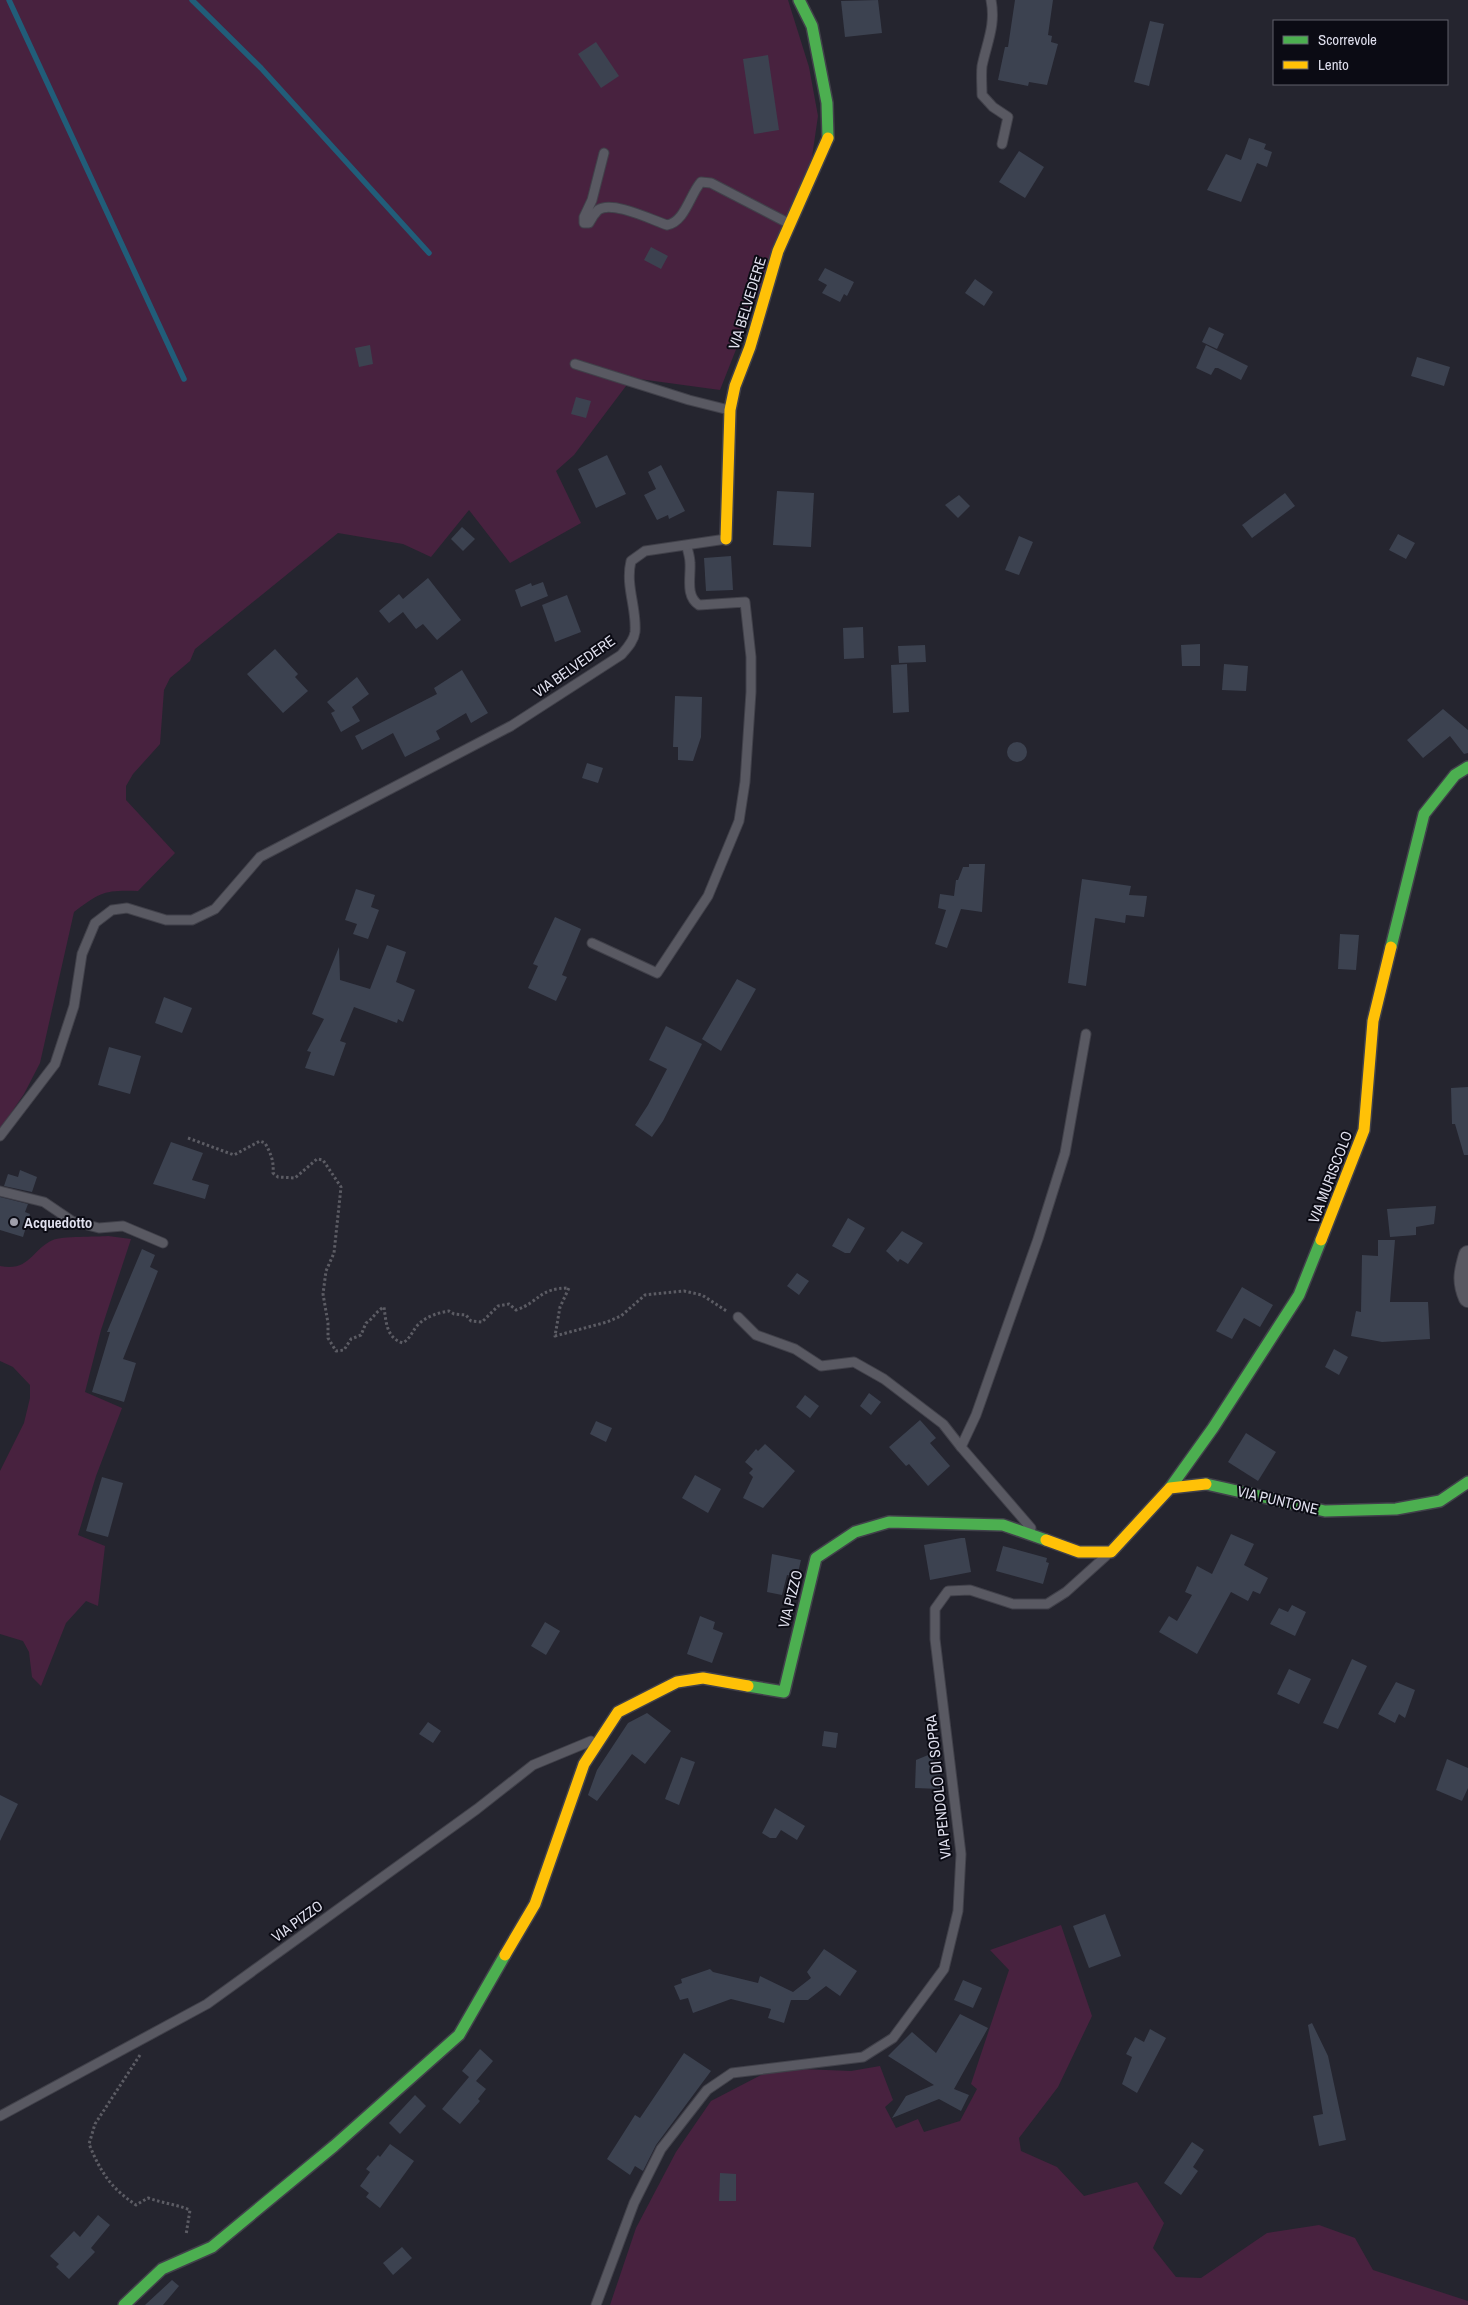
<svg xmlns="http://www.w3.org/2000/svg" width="1468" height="2305" viewBox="0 0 1468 2305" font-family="'Archivo Narrow',sans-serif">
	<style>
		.green { fill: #48223f }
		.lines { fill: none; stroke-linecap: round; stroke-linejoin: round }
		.stream { stroke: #215d79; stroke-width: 5.5 }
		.building { fill: #3c4250 }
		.lane-casing { stroke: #41414a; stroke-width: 11 }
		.street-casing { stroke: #41414a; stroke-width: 20 }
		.fast-casing { stroke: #41414a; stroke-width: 14 }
		.slow-casing { stroke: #41414a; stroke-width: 14 }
		.path { stroke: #5c5c64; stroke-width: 3; stroke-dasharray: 2.5 2.5; stroke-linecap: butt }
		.lane { stroke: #595962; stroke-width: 9 }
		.street { stroke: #595962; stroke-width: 18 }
		.fast { stroke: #4caf50; stroke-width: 11 }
		.slow { stroke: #ffc107; stroke-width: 11 }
		.poi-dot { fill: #9e9eaa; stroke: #0b0b14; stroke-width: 2 }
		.labels { text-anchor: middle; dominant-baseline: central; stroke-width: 4; stroke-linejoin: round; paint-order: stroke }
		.street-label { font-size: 15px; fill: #dfdfed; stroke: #0b0b14 }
		.poi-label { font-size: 15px; font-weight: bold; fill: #dfdfed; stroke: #0b0b14; text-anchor: start }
	</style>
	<rect width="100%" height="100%" fill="#25252f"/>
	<!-- green -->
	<g class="green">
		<path d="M0,0H788L809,67L818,116L812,157L720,390L632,378L574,455L556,471L581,523L510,563L469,510L431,557L403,544L338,533L195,649L190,661L170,678L164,690L160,744L133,774L126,786V800L175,853L138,891C104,890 101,892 74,912L40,1063L24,1094L0,1129Z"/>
		<path d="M108,1236L131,1239L101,1330L85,1392L122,1408L96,1476L78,1535L105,1546L98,1606L86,1601L66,1623L41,1686L32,1677L29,1652L23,1641L0,1634V1471L24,1423L30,1398V1385L13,1367L0,1361V1266C30,1272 32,1249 53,1240C62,1236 96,1237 108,1236Z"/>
		<path d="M1061,1925L1092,2016L1058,2087L1019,2138L1021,2151L1057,2167L1084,2196L1137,2182L1164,2223L1153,2248L1176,2277L1201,2278L1267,2233L1319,2225L1355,2238L1373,2270L1468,2301V2305H610L636,2228L676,2152L711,2101L763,2074L801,2069L851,2071L880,2066L893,2100L885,2107L896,2128L918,2119L924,2132L960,2121L977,2089L971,2084L1009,1970L990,1950Z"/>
	</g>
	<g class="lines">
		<!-- stream -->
		<g class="stream">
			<path d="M9,0L184,379"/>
			<path d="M192,0L261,68L429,253"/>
		</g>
	</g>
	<!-- building -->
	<g class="building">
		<path d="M878,0L882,33L845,37L841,1Z"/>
		<path d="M1015,0H1053L1048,35L1052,36L1051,42L1058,44L1047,85L1029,82L1028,86L998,80L1005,47H1008Z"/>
		<path d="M1150,21L1164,24L1149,86L1134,82Z"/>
		<path d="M596,42L619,76L601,88L578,54Z"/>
		<path d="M768,55L779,130L754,134L743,59Z"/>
		<path d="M1249,138L1266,144L1264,149L1272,152L1267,167L1257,163L1241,202L1207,190L1226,154L1241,160Z"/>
		<path d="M1019,151L1044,167L1025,198L999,182Z"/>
		<path d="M651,247L668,256L661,269L644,260Z"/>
		<path d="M825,268L854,282L847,296L844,294L840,302L822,293L827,285L818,280Z"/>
		<path d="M975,279L993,292L984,306L965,293Z"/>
		<path d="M1209,327L1224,334L1217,349L1202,342Z"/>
		<path d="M370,345L373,364L359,367L355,348Z"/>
		<path d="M1206,345L1248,366L1241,380L1218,368H1215L1211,375L1196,368Z"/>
		<path d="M1417,357L1450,367L1444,386L1411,376Z"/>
		<path d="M576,397L591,401L586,418L571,414Z"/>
		<path d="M607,455L626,494L596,508L578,469Z"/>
		<path d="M661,465L685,511L669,519L668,515L657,520L644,495L656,489L648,472Z"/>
		<path d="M777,491L814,493L811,547L773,545Z"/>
		<path d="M1285,493L1295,506L1252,538L1242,525Z"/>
		<path d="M959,495L970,506L958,518L945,505Z"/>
		<path d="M462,527L475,539L463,551L451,539Z"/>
		<path d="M1398,534L1415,543L1406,559L1389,550Z"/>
		<path d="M1019,536L1033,542L1019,575L1005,570Z"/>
		<path d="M731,556L733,590L706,591L704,558Z"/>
		<path d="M428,578L461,620L437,640L423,624L416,629L403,612L389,623L379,611L399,594L403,599Z"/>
		<path d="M543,582L548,596L521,607L515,590L531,583L532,586Z"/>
		<path d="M567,595L581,632L555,642L542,605Z"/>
		<path d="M863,627L864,658L844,659L843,628Z"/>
		<path d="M1200,644V666H1182L1181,645Z"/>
		<path d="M925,645L926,662L899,663L898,646Z"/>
		<path d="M275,649L298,674L295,677L308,691L283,713L247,674Z"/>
		<path d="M907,664L909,712L893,713L891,665Z"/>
		<path d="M1224,664L1248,666L1246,691L1222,690Z"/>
		<path d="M462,670L488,713L471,723L466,713L436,731L440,739L405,757L393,733L362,750L355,736L437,694L434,688Z"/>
		<path d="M357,677L369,694L352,707L360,721L341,732L331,713L335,711L327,702Z"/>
		<path d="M675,696L702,697L701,737L693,761L678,760V747H673Z"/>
		<path d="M1443,709L1468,730V753L1464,754L1450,736L1423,758L1407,740Z"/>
		<circle cx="1017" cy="752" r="10"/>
		<path d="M587,763L603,768L598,783L582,778Z"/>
		<path d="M969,864H985L982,912L961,909L947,948L935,944L946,910L938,908L940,894L954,896L956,880H958L963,867H969Z"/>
		<path d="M1082,879L1131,886L1129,895L1147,896L1144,917L1126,915L1125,923L1095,918L1086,986L1068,983Z"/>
		<path d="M356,889L375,895L371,907L379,910L368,939L353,934L357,924L345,920Z"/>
		<path d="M555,917L581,929L562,975L567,977L556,1001L528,988L538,966L533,964Z"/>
		<path d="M1340,934L1359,935L1356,970L1338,969Z"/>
		<path d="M387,945L406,952L396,982L415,990L403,1022L398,1019L397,1023L354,1007L340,1041L346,1043L334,1076L305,1068L311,1052L307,1051L324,1019L312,1014L339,947L340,980L370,989Z"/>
		<path d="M737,979L756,989L721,1051L702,1039Z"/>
		<path d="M164,997L192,1008L182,1033L155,1023Z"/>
		<path d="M666,1026L702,1044L663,1121L652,1137L635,1125L648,1105L667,1069L649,1060Z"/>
		<path d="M109,1047L141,1056L130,1094L98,1085Z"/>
		<path d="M1468,1087V1155H1464L1455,1124H1452L1451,1088Z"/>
		<path d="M171,1142L203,1153L192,1180L209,1185L205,1199L153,1184Z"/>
		<path d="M20,1170L37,1177L32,1192L4,1186L8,1174L18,1177Z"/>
		<path d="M0,1197L28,1204L25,1212L30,1214L23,1237L0,1230Z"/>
		<path d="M1436,1206L1434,1224L1416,1227V1235L1390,1237L1387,1209Z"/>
		<path d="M848,1218L865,1228L850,1253H845L832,1246Z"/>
		<path d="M902,1231L923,1243L908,1264L900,1259L898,1262L886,1251Z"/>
		<path d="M1378,1240H1395L1390,1302H1428L1430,1339L1382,1342L1351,1336L1356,1311L1361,1312L1362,1255L1378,1256Z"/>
		<path d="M142,1249L155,1255L150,1267L158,1271L123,1359L136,1363L124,1402L92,1392L110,1332H107Z"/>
		<path d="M797,1273L809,1281L799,1295L787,1286Z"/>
		<path d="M1242,1287L1273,1305L1260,1327L1244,1318L1232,1339L1216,1331Z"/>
		<path d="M1334,1349L1348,1357L1339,1375L1325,1367Z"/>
		<path d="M869,1393L881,1402L871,1415L860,1406Z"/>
		<path d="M805,1395L819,1406L810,1418L796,1407Z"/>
		<path d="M920,1420L936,1438L930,1443L950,1466L928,1486L909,1464L906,1466L889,1447Z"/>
		<path d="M596,1421L612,1428L606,1442L590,1434Z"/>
		<path d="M1246,1433L1276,1452L1258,1481L1228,1462Z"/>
		<path d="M765,1444L795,1471L763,1508L743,1498L753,1477L749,1473L753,1469L745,1462L756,1449L758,1451Z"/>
		<path d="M695,1475L721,1489L708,1513L682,1498Z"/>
		<path d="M102,1477L123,1483L108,1537L86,1531Z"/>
		<path d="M1231,1534L1254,1544L1244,1565L1268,1578L1260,1594L1253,1591L1248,1601L1231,1592L1197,1654L1159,1632L1169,1616L1177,1621L1192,1595L1185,1592L1197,1566L1212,1574Z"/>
		<path d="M961,1538H965L971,1572L930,1580L924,1545Z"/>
		<path d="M1003,1546L1047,1558L1046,1562L1049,1563L1043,1584L996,1571Z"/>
		<path d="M772,1554L801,1560L797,1577L787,1575L782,1595L767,1592Z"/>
		<path d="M1292,1605L1306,1612L1295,1636L1270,1624L1279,1608L1288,1612Z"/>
		<path d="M700,1616L715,1622L713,1629L723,1633L712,1663L687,1654Z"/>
		<path d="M545,1622L560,1631L546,1655L531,1646Z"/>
		<path d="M1352,1659L1367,1666L1338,1729L1323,1723Z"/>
		<path d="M1289,1669L1311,1679L1299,1704L1277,1694Z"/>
		<path d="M1396,1682L1415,1690L1405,1718L1399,1714L1395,1723L1378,1714Z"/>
		<path d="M647,1713L671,1731L645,1764L632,1754L597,1801L588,1795L597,1770L628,1723Z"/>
		<path d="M428,1722L441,1731L433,1743L419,1734Z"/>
		<path d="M824,1731L838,1733L836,1748L822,1746Z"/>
		<path d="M933,1753V1767H940V1789L915,1788L916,1760Z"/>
		<path d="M681,1757L695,1762L679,1805L665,1799Z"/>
		<path d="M1447,1759L1468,1768V1788L1462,1801L1436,1790Z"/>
		<path d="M0,1795L18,1804L0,1841Z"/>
		<path d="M775,1808L805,1826L797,1840L781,1830L776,1838H770L762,1833Z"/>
		<path d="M1105,1914L1121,1956L1089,1968L1073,1926Z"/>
		<path d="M824,1949L857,1971L840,1996L826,1986L808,2000H791L784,2023L768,2018L771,2009L731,1999L693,2013L688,1998L680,2000L674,1986L682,1983L681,1979L710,1969L713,1972L758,1983L760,1976L793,1992L811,1978L807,1972Z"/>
		<path d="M963,1980L982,1988L973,2008L954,2000Z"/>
		<path d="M960,2014L988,2028L954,2089L969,2095L961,2111L939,2099L892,2118L906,2096L934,2085L888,2056L912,2032L936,2053Z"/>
		<path d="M1312,2023L1328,2056L1346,2140L1319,2146L1313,2116L1323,2114L1308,2025Z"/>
		<path d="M1150,2029L1166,2038L1137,2093L1122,2084L1132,2057L1126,2054L1135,2037L1144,2042Z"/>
		<path d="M480,2049L493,2061L476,2081L486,2089L478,2099L480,2101L460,2124L442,2109L469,2077L462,2071Z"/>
		<path d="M684,2053L711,2071L656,2145L643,2171L635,2166L630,2175L607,2159L635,2115L640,2118Z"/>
		<path d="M415,2095L426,2106L400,2134L389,2123Z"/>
		<path d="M1192,2142L1204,2150L1193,2167L1198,2171L1181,2195L1164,2183Z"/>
		<path d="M390,2144L414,2161L380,2208L366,2197L369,2193L360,2186L370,2172L366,2169L378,2155L380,2157Z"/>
		<path d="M720,2173L736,2174V2201H719Z"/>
		<path d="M98,2215L110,2225L91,2248L95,2252L69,2279L56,2267L59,2264L50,2256L74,2231L80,2237Z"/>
		<path d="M402,2247L412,2258L393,2275L383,2263Z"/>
		<path d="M172,2280L179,2286L163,2305H145Z"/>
	</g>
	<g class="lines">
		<!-- lane casing -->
		<g class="lane-casing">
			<g id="lane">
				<path d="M991,0C996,25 987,42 982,66C981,75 982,86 982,95L993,107L1008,117L1002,144"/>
				<path d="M604,153L592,200L584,217V223H589C591,219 595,213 598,210C612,200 652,220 667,225C685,222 690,194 701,182L711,183L788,223"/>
				<path d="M575,364L689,400L729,410"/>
				<path d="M592,943L657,973L708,896L739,821L745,782L751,692V657L745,602L699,605C685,596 691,577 690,563C690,557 688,552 687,547"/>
				<path d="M0,1136L55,1064L74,1006L82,954L95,923L112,910L127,908L166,920H192L215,909L260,857L511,726L621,655C627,648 634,641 635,632C637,608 625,586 631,561L645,551L726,539"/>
				<path d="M0,1191L44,1202L72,1221L99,1228L123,1226L163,1243"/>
				<path d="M738,1317L756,1335L795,1349L821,1366L854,1362L884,1379L943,1424L961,1447"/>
				<path d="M1031,1528L961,1447L976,1415L1038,1239L1065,1153L1086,1034"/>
				<path d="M0,2116L207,2004L477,1809L533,1765L591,1741"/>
				<path d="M596,2305L634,2203L661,2149L707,2090L732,2073L863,2057L893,2038L944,1969L958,1911L961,1854L935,1639V1609L948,1591L970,1590L1013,1604H1047L1066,1592L1106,1556"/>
			</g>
		</g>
		<!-- street casing -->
		<g class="street-casing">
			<path id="street" d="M1468,1255C1463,1272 1461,1282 1468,1298"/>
		</g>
		<!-- fast casing -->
		<g class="fast-casing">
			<g id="fast">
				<path d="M799,0L812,26L827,103L828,138"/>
				<path d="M1391,947L1424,814L1455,775L1468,767"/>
				<path d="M1206,1484L1325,1511L1396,1509L1440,1501L1468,1482"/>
				<path d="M1170,1488L1213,1428L1299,1295L1321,1240"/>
				<path d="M748,1686L784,1692L816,1558L855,1532L889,1522L1003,1525L1046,1540"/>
				<path d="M124,2305L162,2269L212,2247L334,2146L459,2035L505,1955"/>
			</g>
		</g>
		<!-- slow casing -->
		<g class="slow-casing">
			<g id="slow">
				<path d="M726,539L730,410L735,386L750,347L778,251L828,138"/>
				<path d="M1321,1240L1364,1130L1373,1021L1391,947"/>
				<path d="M1046,1540L1079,1552H1111L1170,1488L1206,1484"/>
				<path d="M505,1955L535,1904L584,1764L618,1712L677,1682L703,1678L748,1686"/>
			</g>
		</g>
		<!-- path -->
		<g class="path">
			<path d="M188,1138L234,1155L260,1141L265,1143C271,1154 274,1161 273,1173L278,1177L295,1178L317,1159L323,1160L341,1187L334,1253L326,1271L323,1294L328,1323V1338L336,1351L344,1350L351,1339L361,1335L366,1323C373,1319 376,1311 384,1307C386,1321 386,1338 403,1343C410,1338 411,1334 416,1327C424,1317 437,1313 449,1311L454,1314L466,1315L471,1321L482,1322L498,1306L509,1304L516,1310C540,1302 538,1288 569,1288L560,1307L555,1336L607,1322L621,1316L645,1295L684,1291L702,1295L728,1312"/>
			<path d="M140,2055L95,2124L89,2144C101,2173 111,2188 136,2205L148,2198C162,2203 175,2204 190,2210L186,2235"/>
		</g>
		<!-- lane -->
		<use href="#lane" class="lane"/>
		<!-- street -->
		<use href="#street" class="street"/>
		<!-- fast -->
		<use href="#fast" class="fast"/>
		<!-- slow -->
		<use href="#slow" class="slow"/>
	</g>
	<!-- markers -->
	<circle class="poi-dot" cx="14" cy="1222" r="5"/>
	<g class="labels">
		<!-- street labels -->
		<g class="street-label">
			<text transform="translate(747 303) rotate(-73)">VIA BELVEDERE</text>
			<text transform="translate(574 666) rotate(-35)">VIA BELVEDERE</text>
			<text transform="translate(1330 1177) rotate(-69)">VIA MURISCOLO</text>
			<text transform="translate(1278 1500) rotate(13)">VIA PUNTONE</text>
			<text transform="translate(790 1599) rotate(-76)">VIA PIZZO</text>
			<text transform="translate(938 1787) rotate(-96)">VIA PENDOLO DI SOPRA</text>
			<text transform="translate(297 1921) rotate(-36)">VIA PIZZO</text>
		</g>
		<!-- poi labels -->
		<g class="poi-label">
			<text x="24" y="1222">Acquedotto</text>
		</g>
	</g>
	<!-- legend -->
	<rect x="1273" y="20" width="175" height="65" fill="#0b0b14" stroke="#60606b"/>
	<rect x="1283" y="36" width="25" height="8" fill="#4caf50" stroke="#60606b"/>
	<text x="1318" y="45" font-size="15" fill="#dfdfed">Scorrevole</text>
	<rect x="1283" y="61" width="25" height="8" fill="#ffc107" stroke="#60606b"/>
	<text x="1318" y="70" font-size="15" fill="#dfdfed">Lento</text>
</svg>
